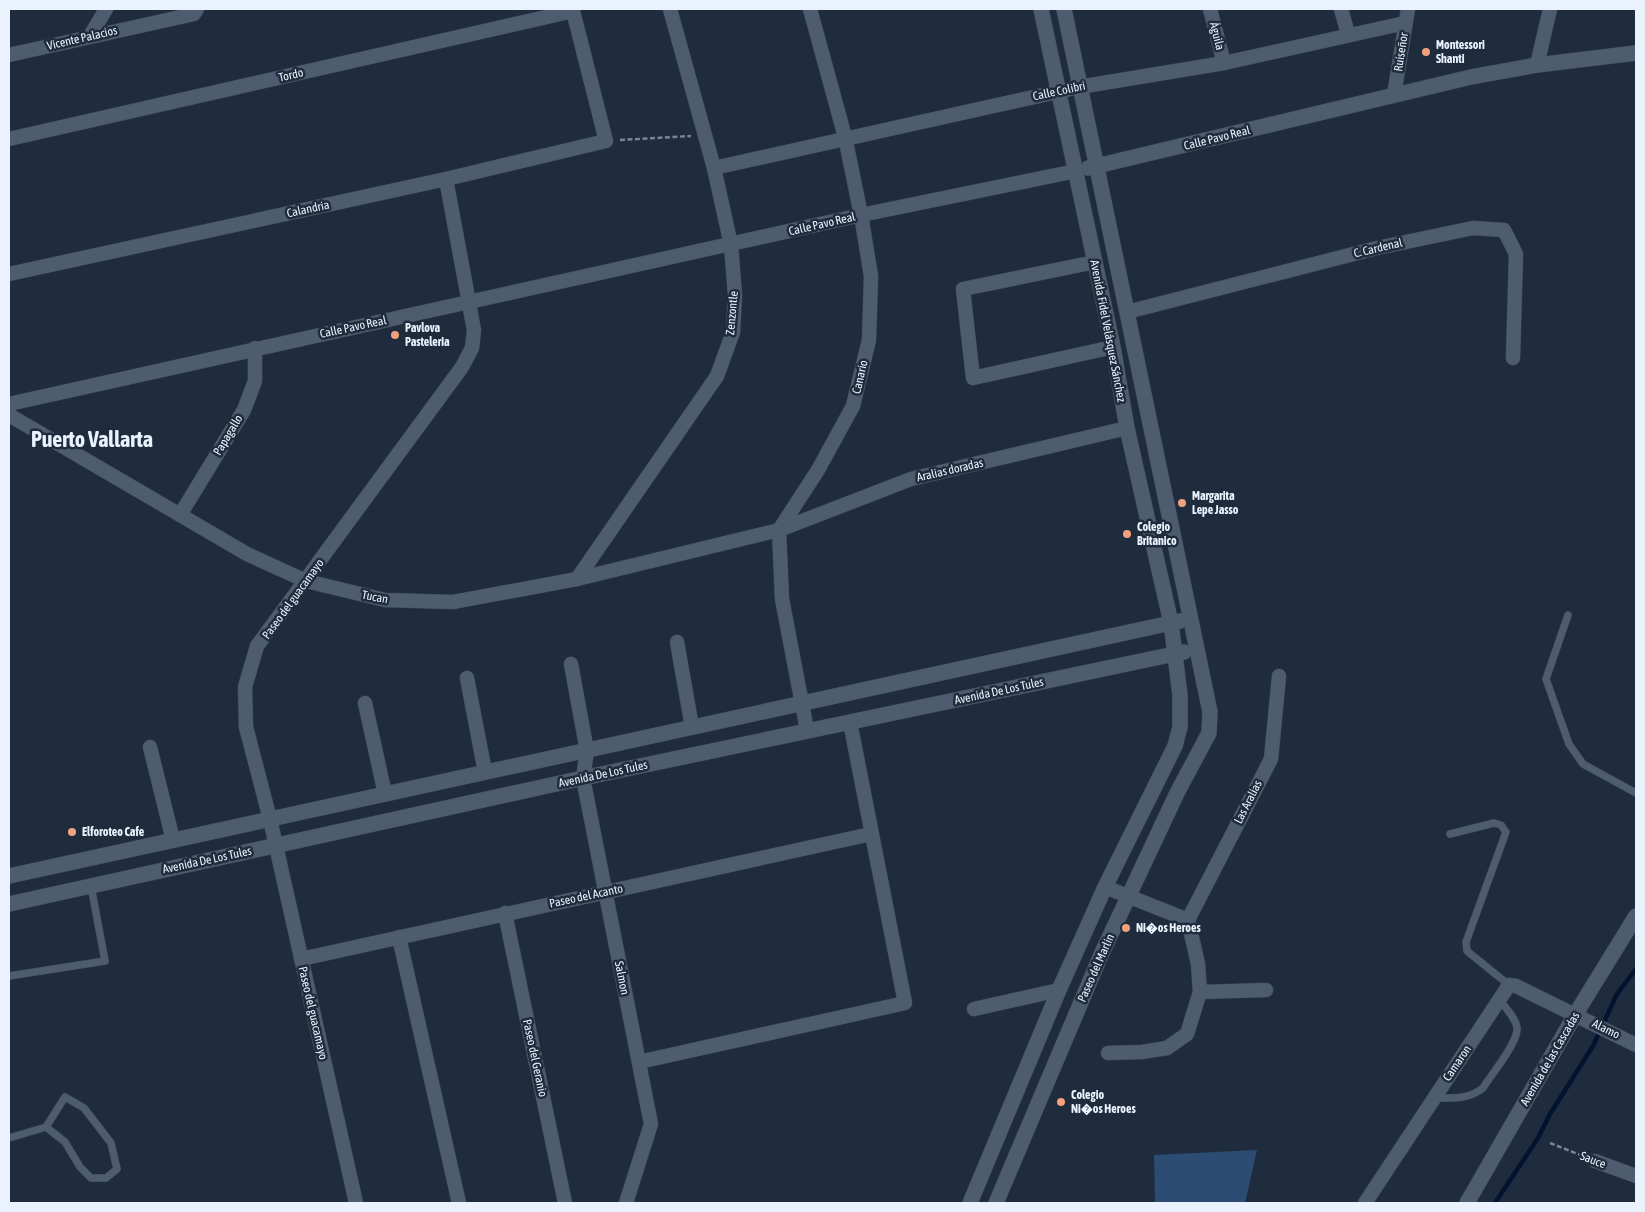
<svg xmlns="http://www.w3.org/2000/svg" width="1645" height="1212" viewBox="0 0 1645 1212" font-family="'Asap Condensed',sans-serif">
	<style>
		.green { fill: #2d4c74 }
		.lines { fill: none; stroke-linecap: round; stroke-linejoin: round }
		.stream { stroke: #01132e; stroke-width: 4.5 }
		.lane-casing { stroke: #3e4958; stroke-width: 8 }
		.street-casing { stroke: #3e4958; stroke-width: 15 }
		.secondary-casing { stroke: #3e4958; stroke-width: 16 }
		.path { stroke: #7a8594; stroke-width: 2.5; stroke-dasharray: 5 2.5; stroke-linecap: butt }
		.lane { stroke: #4e5c70; stroke-width: 7 }
		.street { stroke: #4e5c70; stroke-width: 14 }
		.secondary { stroke: #4e5c70; stroke-width: 15 }
		.poi-dot { fill: #f1a17c; stroke: #1f2c3d; stroke-width: 2 }
		.labels { text-anchor: middle; dominant-baseline: central; stroke-width: 5; stroke-linejoin: round; paint-order: stroke }
		.street-label { font-size: 12px; fill: #eaf2fe; stroke: #1f2c3d }
		.poi-label { font-size: 12px; font-weight: bold; fill: #eaf2fe; stroke: #1f2c3d; text-anchor: start }
		.town-label { font-size: 22px; font-weight: bold; fill: #eaf2fe; stroke: #1f2c3d }
	</style>
	<rect width="100%" height="100%" fill="#1f2c3d"/>
	<!-- green -->
	<path class="green" d="M1257,1150L1245,1203H1155L1154,1155Z"/>
	<g class="lines">
		<!-- stream -->
		<path class="stream" d="M1495,1203L1538,1138L1550,1114L1593,1046L1617,994L1636,969"/>
		<!-- lane casing -->
		<g class="lane-casing">
			<g id="lane">
				<path d="M1568,615L1546,679L1569,744L1583,764L1636,793"/>
				<path d="M1450,834L1494,823L1501,825L1506,832L1466,942L1467,951L1509,985"/>
				<path d="M9,976L105,961L91,886"/>
				<path d="M1434,1098C1452,1098 1468,1100 1483,1088C1491,1075 1516,1045 1517,1030C1518,1020 1505,1008 1500,1000"/>
				<path d="M9,1138L46,1127L65,1097L84,1108L111,1143L117,1169L106,1178H91L80,1167L65,1142L46,1127"/>
			</g>
		</g>
		<!-- street casing -->
		<g class="street-casing">
			<g id="street">
				<path d="M1210,9L1224,63"/>
				<path d="M1341,9L1348,34"/>
				<path d="M90,36L106,9"/>
				<path d="M9,55L194,14L197,9"/>
				<path d="M1537,65L1550,9"/>
				<path d="M1394,95L1408,9"/>
				<path d="M9,139L573,11L606,141L446,179L9,274"/>
				<path d="M714,168L1079,87L1224,63L1405,23"/>
				<path d="M1095,262L963,289L973,378L1113,347"/>
				<path d="M1127,312L1377,248L1473,228L1504,230L1516,254L1513,358"/>
				<path d="M9,404L861,215L1076,171"/>
				<path d="M9,415L247,554L306,581L385,600L453,602L577,579L779,530L911,479L1127,428"/>
				<path d="M180,515L244,410L255,381V348"/>
				<path d="M577,579L717,376L733,332L735,295L731,245L714,168L670,9"/>
				<path d="M677,642L692,727"/>
				<path d="M571,664L587,751L583,778L651,1124L626,1203"/>
				<path d="M467,678L485,772"/>
				<path d="M365,703L385,794"/>
				<path d="M807,730L782,599L779,530L818,470L853,406L869,340L871,276L861,215L845,137L810,9"/>
				<path d="M150,747L173,840"/>
				<path d="M1105,887L1188,920"/>
				<path d="M505,913L565,1203"/>
				<path d="M399,937L459,1203"/>
				<path d="M301,959L871,834"/>
				<path d="M1200,992L1266,990"/>
				<path d="M974,1009L1059,990"/>
				<path d="M1108,1053L1142,1052L1167,1048L1187,1034L1200,992L1198,964L1188,920L1271,759L1279,676"/>
				<path d="M639,1062L905,1003L850,722"/>
				<path d="M1595,1161L1636,1176"/>
				<path d="M356,1203L270,819L246,727L245,687L257,646L462,367L472,348L474,330L446,179"/>
				<path d="M1365,1203L1509,985L1516,986L1636,1045"/>
			</g>
		</g>
		<!-- secondary casing -->
		<g class="secondary-casing">
			<g id="secondary">
				<path d="M1088,168L1471,77L1537,65L1636,53"/>
				<path d="M9,876L1180,621"/>
				<path d="M9,904L583,778L1184,652"/>
				<path d="M970,1203L1059,990L1105,887L1175,746L1180,727V695L1171,623L1127,428L1113,347L1041,9"/>
				<path d="M996,1203L1101,955L1177,793L1209,733L1210,712L1064,9"/>
				<path d="M1467,1203L1575,1015L1636,916"/>
			</g>
		</g>
		<!-- path -->
		<g class="path">
			<path d="M620,140L691,136"/>
			<path d="M1550,1143L1583,1156"/>
		</g>
		<!-- lane -->
		<use href="#lane" class="lane"/>
		<!-- street -->
		<use href="#street" class="street"/>
		<!-- secondary -->
		<use href="#secondary" class="secondary"/>
	</g>
	<!-- markers -->
	<g class="poi-dot">
		<circle cx="1426" cy="52" r="5"/>
		<circle cx="395" cy="335" r="5"/>
		<circle cx="1182" cy="503" r="5"/>
		<circle cx="1127" cy="534" r="5"/>
		<circle cx="72" cy="832" r="5"/>
		<circle cx="1126" cy="928" r="5"/>
		<circle cx="1061" cy="1102" r="5"/>
	</g>
	<g class="labels">
		<!-- street labels -->
		<g class="street-label">
			<text transform="translate(1217 36) rotate(76)">Águila</text>
			<text transform="translate(82 38) rotate(-13)">Vicente Palacios</text>
			<text transform="translate(1401 52) rotate(-81)">Ruiseñor</text>
			<text transform="translate(291 75) rotate(-13)">Tordo</text>
			<text transform="translate(1059 91) rotate(-12)">Calle Colibri</text>
			<text transform="translate(1217 138) rotate(-14)">Calle Pavo Real</text>
			<text transform="translate(308 209) rotate(-12)">Calandria</text>
			<text transform="translate(822 224) rotate(-13)">Calle Pavo Real</text>
			<text transform="translate(1378 248) rotate(-13)">C. Cardenal</text>
			<text transform="translate(732 313) rotate(-85)">Zenzontle</text>
			<text transform="translate(353 327) rotate(-12)">Calle Pavo Real</text>
			<text transform="translate(1108 331) rotate(79)">Avenida Fidel Velásquez Sánchez</text>
			<text transform="translate(860 377) rotate(-77)">Canario</text>
			<text transform="translate(228 435) rotate(-59)">Papagallo</text>
			<text transform="translate(950 470) rotate(-13)">Aralias doradas</text>
			<text transform="translate(375 597) rotate(11)">Tucan</text>
			<text transform="translate(293 599) rotate(-54)">Paseo del guacamayo</text>
			<text transform="translate(999 691) rotate(-12)">Avenida De Los Tules</text>
			<text transform="translate(603 774) rotate(-12)">Avenida De Los Tules</text>
			<text transform="translate(1248 802) rotate(-63)">Las Aralias</text>
			<text transform="translate(207 860) rotate(-12)">Avenida De Los Tules</text>
			<text transform="translate(586 896) rotate(-12)">Paseo del Acanto</text>
			<text transform="translate(1096 968) rotate(-66)">Paseo del Marlin</text>
			<text transform="translate(622 978) rotate(79)">Salmon</text>
			<text transform="translate(313 1013) rotate(77)">Paseo del guacamayo</text>
			<text transform="translate(1606 1029) rotate(26)">Alamo</text>
			<text transform="translate(535 1058) rotate(78)">Paseo del Geranio</text>
			<text transform="translate(1550 1059) rotate(-60)">Avenida de las Cascadas</text>
			<text transform="translate(1457 1063) rotate(-56)">Camaron</text>
			<text transform="translate(1593 1160) rotate(21)">Sauce</text>
		</g>
		<!-- poi labels -->
		<g class="poi-label">
			<text x="1436" y="45">Montessori<tspan x="1436" dy="14">Shanti</tspan></text>
			<text x="405" y="328">Pavlova<tspan x="405" dy="14">Pasteleria</tspan></text>
			<text x="1192" y="496">Margarita<tspan x="1192" dy="14">Lepe Jasso</tspan></text>
			<text x="1137" y="527">Colegio<tspan x="1137" dy="14">Britanico</tspan></text>
			<text x="82" y="832">Elforoteo Cafe</text>
			<text x="1136" y="928">Ni�os Heroes</text>
			<text x="1071" y="1095">Colegio<tspan x="1071" dy="14">Ni�os Heroes</tspan></text>
		</g>
		<!-- town labels -->
		<g class="town-label">
			<text x="92" y="439">Puerto Vallarta</text>
		</g>
	</g>
	<!-- border -->
	<rect width="1645" height="1212" fill="none" stroke="#eaf2fe" stroke-width="20"/>
</svg>
